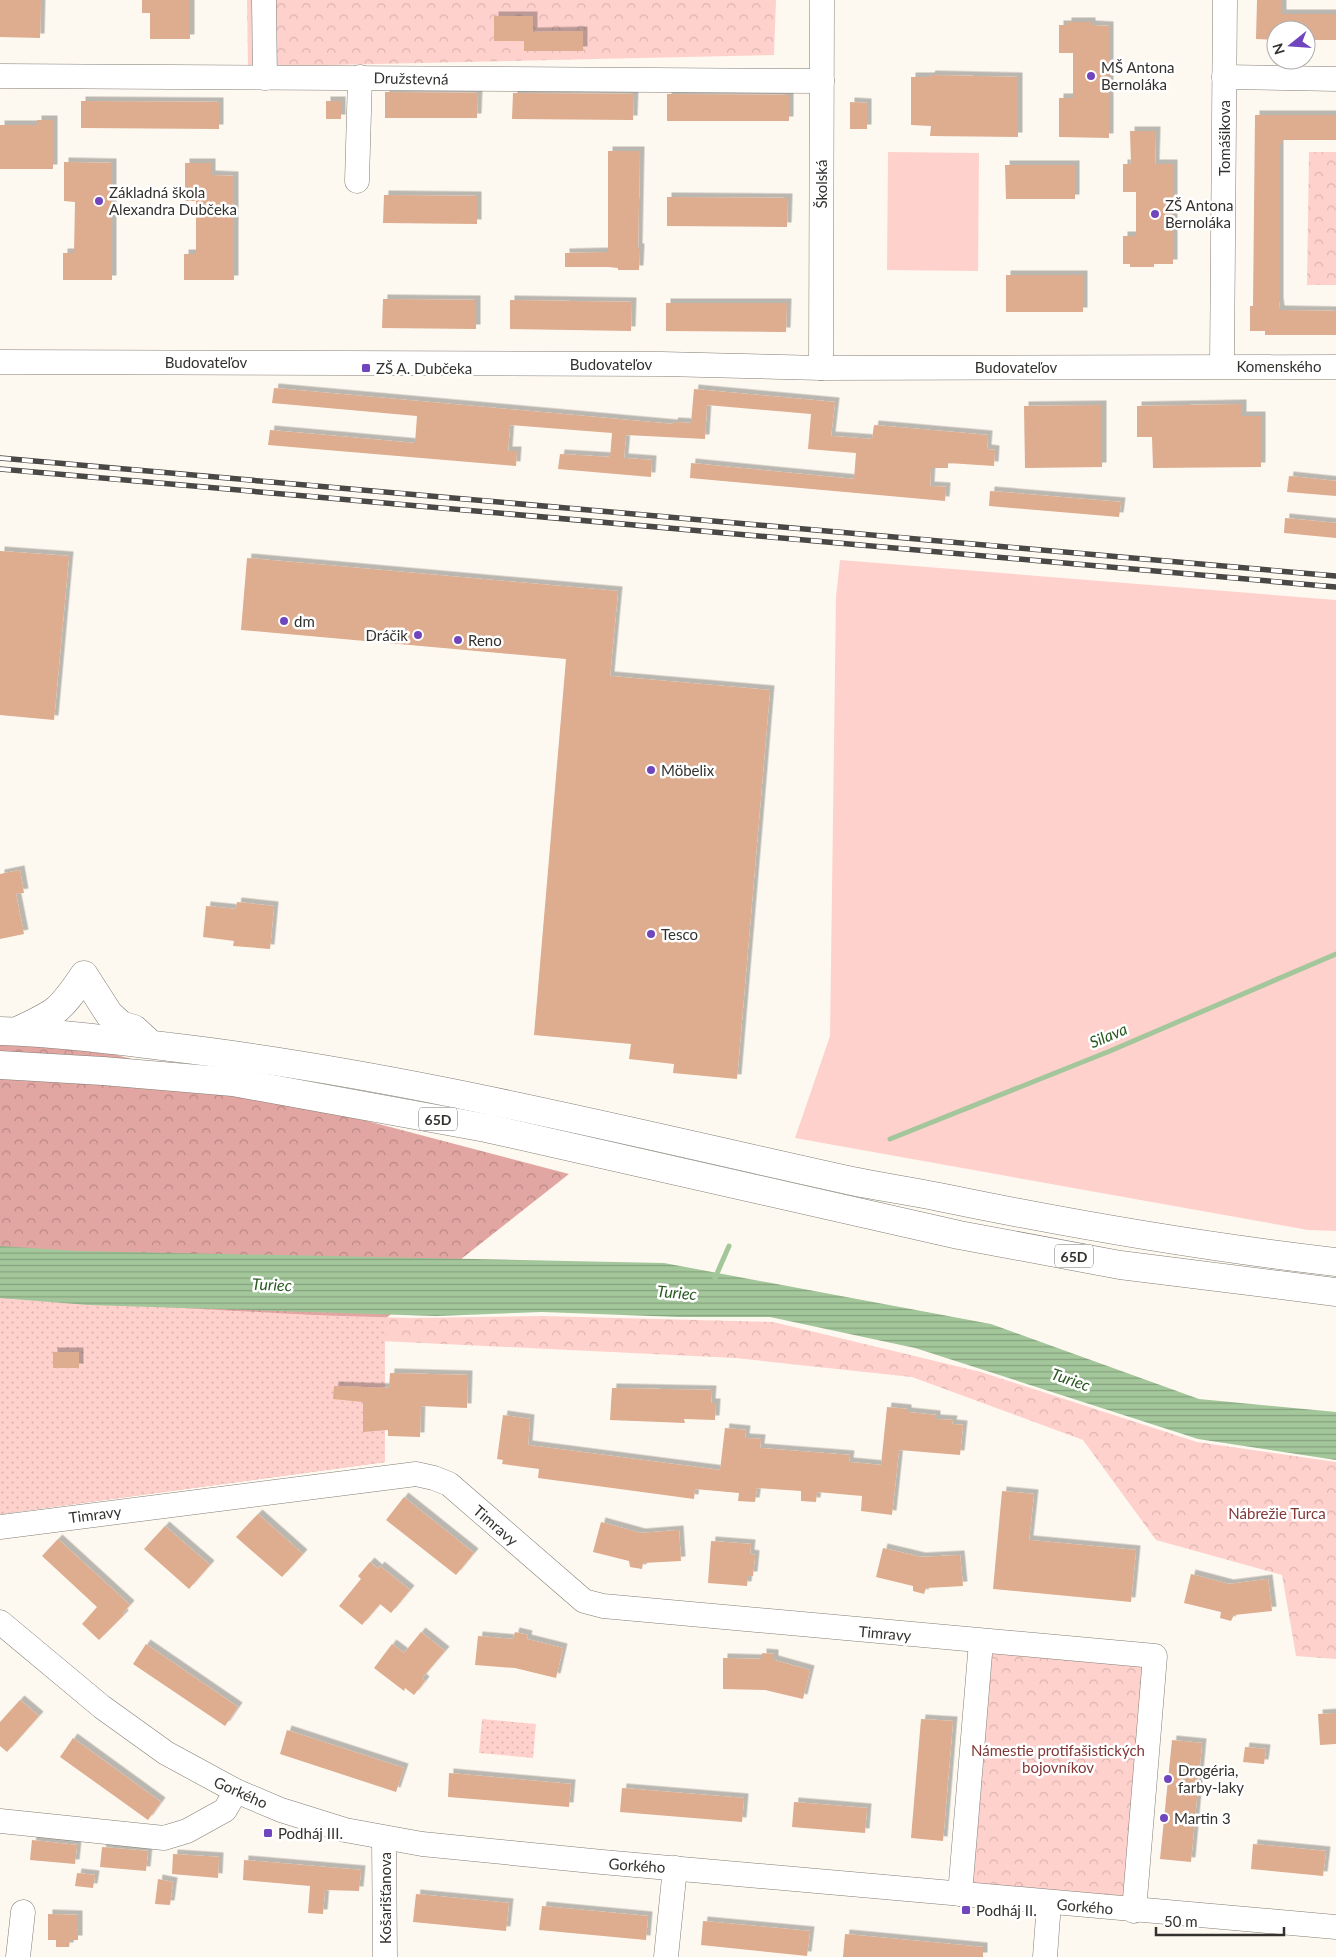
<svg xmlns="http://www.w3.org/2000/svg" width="1336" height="1957" viewBox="0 0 1336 1957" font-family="Lato,sans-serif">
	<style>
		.grass { fill: #ffd1cd }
		.forest { fill: url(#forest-crowns) }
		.park { fill: url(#park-crowns) }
		.garden { fill: url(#garden-dots) }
		.water { fill: url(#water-rules) }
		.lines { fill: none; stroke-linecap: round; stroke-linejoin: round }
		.stream { stroke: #a3c79b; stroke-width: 5 }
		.building { fill: #deac8e; filter: url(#shadow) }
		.minor-casing { stroke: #827d75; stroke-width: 25 }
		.major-casing { stroke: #827d75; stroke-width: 29 }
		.minor { stroke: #fff; stroke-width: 24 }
		.major { stroke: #fff; stroke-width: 28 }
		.rail-casing { stroke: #4a4844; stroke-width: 5.5 }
		.rail { stroke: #fff; stroke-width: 4; stroke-dasharray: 11; stroke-linecap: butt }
		.poi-dot { fill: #6f46be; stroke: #fff; stroke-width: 2 }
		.labels { text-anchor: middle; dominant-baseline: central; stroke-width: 5; stroke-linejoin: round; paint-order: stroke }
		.shield { fill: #fff; stroke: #71706d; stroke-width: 1 }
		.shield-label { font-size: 14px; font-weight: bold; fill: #34322f }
		.poi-label { font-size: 15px; fill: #34322f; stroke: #fff; text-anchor: start }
		.street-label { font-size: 15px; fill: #34322f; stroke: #fff }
		.park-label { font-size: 15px; fill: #813837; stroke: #fff }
		.water-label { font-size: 16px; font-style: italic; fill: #2a5920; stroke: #fff }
	</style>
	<defs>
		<pattern id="forest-crowns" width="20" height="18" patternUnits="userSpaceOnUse" patternTransform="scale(1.25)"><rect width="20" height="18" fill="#e2a6a2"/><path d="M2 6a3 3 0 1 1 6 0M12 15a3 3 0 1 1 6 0" fill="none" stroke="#b88884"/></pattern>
		<pattern id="park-crowns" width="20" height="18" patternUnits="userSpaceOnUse" patternTransform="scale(1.25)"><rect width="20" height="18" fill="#ffd1cd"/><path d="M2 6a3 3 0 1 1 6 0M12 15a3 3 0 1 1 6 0" fill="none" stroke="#dbb4b0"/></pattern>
		<pattern id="garden-dots" width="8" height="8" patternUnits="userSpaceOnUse" patternTransform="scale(1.25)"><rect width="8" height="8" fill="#ffd1cd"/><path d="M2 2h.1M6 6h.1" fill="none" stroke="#dbb4b0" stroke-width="1.8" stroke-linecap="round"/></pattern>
		<pattern id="water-rules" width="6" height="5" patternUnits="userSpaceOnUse" patternTransform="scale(1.25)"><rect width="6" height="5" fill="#a3c79b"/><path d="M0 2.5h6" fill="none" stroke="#86a27f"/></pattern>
		<filter id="shadow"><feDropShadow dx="4.5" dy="-4.5" stdDeviation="0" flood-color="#0004"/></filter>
	</defs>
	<rect width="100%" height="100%" fill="#fef9f0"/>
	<!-- grass -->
	<g class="grass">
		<path d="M888,152L979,153L978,271L887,270Z"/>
		<path d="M840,560L1336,600V1231L1308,1230L795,1138L830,1036L836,597Z"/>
	</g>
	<!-- forest -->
	<path class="forest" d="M0,1017L94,1044L109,1053L569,1174L385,1319V1462L0,1514Z"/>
	<!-- park -->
	<g class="park">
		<path d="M247,0H776L774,55L248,67Z"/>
		<path d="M1309,152H1336V285H1307Z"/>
		<path d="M137,1310L412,1318L543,1316L773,1322L981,1372L1197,1442L1336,1462V1659L1296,1656L1282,1575L1156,1540L1083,1440L912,1377L735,1358L299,1337Z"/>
		<path d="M981,1642L1155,1656L1134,1911L960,1894Z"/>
	</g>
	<!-- garden -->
	<g class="garden">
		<path d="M0,1298L385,1319V1462L0,1514Z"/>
		<path d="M482,1719L536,1724L533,1758L479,1753Z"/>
	</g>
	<!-- water -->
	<path class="water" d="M0,1246L77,1251L664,1263L991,1324L1199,1399L1336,1412V1460L1198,1439L915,1348L770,1317H679L542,1312L436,1316L88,1305L0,1298Z"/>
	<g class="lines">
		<!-- stream -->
		<g class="stream">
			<path d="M890,1139L1110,1051L1336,954"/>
			<path d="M715,1278L729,1246"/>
		</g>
	</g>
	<!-- building -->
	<g class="building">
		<path d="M0,0H41L40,38L0,37Z"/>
		<path d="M142,0H190V39H150V13H142Z"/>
		<path d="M1257,0H1282V14H1336V40H1306V30H1276V40L1256,39Z"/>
		<path d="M494,16H533V32L583,31V51H524V41H494Z"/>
		<path d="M1067,22H1091V25L1109,26V138L1059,137V98H1073V53H1059V25H1067Z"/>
		<path d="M931,75L1018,77V137L930,136L931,126L911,125V77H930Z"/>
		<path d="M385,92L478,93L477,118H385Z"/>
		<path d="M513,93L634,94L633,120L512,119Z"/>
		<path d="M667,94L789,95V121H667Z"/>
		<path d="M81,101L219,102V129L81,128Z"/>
		<rect x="326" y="101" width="15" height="18"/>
		<path d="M850,102L867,103V129H850Z"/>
		<path d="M1255,115H1336V140H1282V144H1279V302L1280,310L1336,311V335H1265V331H1250V306H1253Z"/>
		<path d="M37,120H53V169H0V125H37Z"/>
		<path d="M1130,131H1156L1155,164H1173V264H1154V267H1130V264H1123V236H1136V192H1123V164H1131Z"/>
		<path d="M608,151H640L638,248H640L639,270H618V268L608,267H565V253L608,252Z"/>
		<path d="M64,162L112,163V280H63V253H74L75,202L64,201Z"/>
		<path d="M185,163H211V175L234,176V280H184V254H196V201H185Z"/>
		<path d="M1005,165H1075V199H1006Z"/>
		<path d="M384,195L477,196V224L383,223Z"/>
		<path d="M667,197L788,198L787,227L667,226Z"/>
		<rect x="1006" y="275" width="77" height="37"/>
		<path d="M383,299L476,300V329L382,328Z"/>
		<path d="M510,300L632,302L631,331L510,329Z"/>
		<path d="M666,303H787L786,332L666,331Z"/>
		<path d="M274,388L673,424L674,422L691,423L694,389L835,402L831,436L872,439L874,425L988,435L987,449L995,450L994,466L948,463V468H931L930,486L946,487L945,501L690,478L691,463L854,479L856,453L808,449L811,414L707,405L705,439L626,435L624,458L652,460L651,477L558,469L560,454L610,457L612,433L510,425L508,451H517L516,466L268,445L270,430L415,443L417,416L272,403Z"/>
		<path d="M1242,404V416H1261V467L1153,468L1152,437H1137V406Z"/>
		<path d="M1102,405V467L1025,468L1024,406Z"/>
		<path d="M1289,476L1336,481V496L1287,492Z"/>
		<path d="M990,491L1121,502L1119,517L989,506Z"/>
		<path d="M1285,518L1336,523V538L1284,533Z"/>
		<path d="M0,551L69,556L54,720L0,715Z"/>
		<path d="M247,558L618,591L610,676L770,690L737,1079L673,1073L674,1064L629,1059L631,1044L534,1035L566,659L241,630Z"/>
		<path d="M20,870L24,893L16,894L24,934L0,939V874Z"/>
		<path d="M237,902L274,906L270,949L233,946L234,941L203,937L206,906L236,909Z"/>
		<rect x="53" y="1352" width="26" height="16"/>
		<path d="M390,1373L468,1375L467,1408L421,1406L420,1437L388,1436V1430L363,1432V1402L333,1399L334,1386L389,1388Z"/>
		<path d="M612,1388L712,1390L711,1403H716L715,1420L684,1419L685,1423L610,1420Z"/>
		<path d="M887,1407L907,1409V1412L936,1415V1419L953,1420L952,1424L963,1425L960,1455L899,1450L892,1515L861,1511L862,1496L817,1492L816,1502L801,1501V1491L757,1488L755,1502L738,1501L739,1493L695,1489L694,1499L538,1478L539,1469L502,1464L503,1460L497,1459L503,1415L530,1419L528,1445L720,1470L725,1428L746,1430L745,1438L761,1439L760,1448L850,1455L849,1462L881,1465Z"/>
		<path d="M1002,1491L1034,1494L1029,1540L1136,1550L1131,1602L993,1589Z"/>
		<path d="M404,1497L474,1553L456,1575L386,1520Z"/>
		<path d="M258,1514L303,1554L282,1577L236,1537Z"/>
		<path d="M601,1522L641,1533L679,1530L681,1561L643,1563L642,1569L630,1567L629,1561L593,1552Z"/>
		<path d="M165,1526L210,1565L189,1589L144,1549Z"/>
		<path d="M58,1539L130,1605L123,1613L124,1615L99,1640L82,1624L97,1607L42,1556Z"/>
		<path d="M711,1541L751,1544L750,1554L755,1555L753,1576H748L747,1586L708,1583Z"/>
		<path d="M883,1548L921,1557L960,1555L963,1586L926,1588L924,1594L913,1591V1586L876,1577Z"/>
		<path d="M370,1562L378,1569L380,1566L410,1590L391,1613L380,1604L362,1625L339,1606L361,1579L358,1576Z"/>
		<path d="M1191,1574L1229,1584L1268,1579L1272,1611L1234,1615L1231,1621L1220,1618L1221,1612L1184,1603Z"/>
		<path d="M421,1632L445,1651L422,1678L425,1681L414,1695L405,1688L404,1691L374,1668L392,1644L404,1653Z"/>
		<path d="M515,1632L528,1635L527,1639L563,1648L556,1678L515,1668L475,1665L478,1636L513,1639Z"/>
		<path d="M146,1644L238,1707L225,1726L133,1664Z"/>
		<path d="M762,1653L774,1654V1660L810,1670L803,1699L765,1690L723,1689V1658L762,1659Z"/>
		<path d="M20,1700L39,1716L7,1752L0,1746V1722Z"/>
		<path d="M1336,1713V1744L1320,1745L1318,1714Z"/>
		<path d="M921,1719L953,1721L943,1841L911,1838Z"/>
		<path d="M287,1730L404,1768L396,1792L280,1754Z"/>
		<path d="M73,1738L161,1802L148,1820L60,1757Z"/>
		<path d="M1172,1740L1202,1743L1191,1862L1160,1859Z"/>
		<path d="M1245,1747L1266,1749L1264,1764L1243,1762Z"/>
		<path d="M449,1773L571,1784L569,1807L448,1797Z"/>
		<path d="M622,1788L744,1798L742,1822L620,1812Z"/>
		<path d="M794,1802L867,1808L865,1833L792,1827Z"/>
		<path d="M32,1840L77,1845L75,1864L30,1860Z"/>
		<path d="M1253,1844L1326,1851L1323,1876L1251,1869Z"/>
		<path d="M102,1847L148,1851L146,1871L100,1867Z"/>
		<path d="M173,1854L219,1857L218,1878L172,1874Z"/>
		<path d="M244,1860L361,1870L359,1891L325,1890L323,1914L308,1913L310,1886L243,1880Z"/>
		<path d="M77,1873L95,1875L93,1888L75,1886Z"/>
		<path d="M158,1879L173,1882L170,1905L155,1904Z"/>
		<path d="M416,1894L509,1903L506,1931L413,1922Z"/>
		<path d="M542,1906L648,1916L646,1940L539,1930Z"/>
		<path d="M48,1914L78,1915V1940H70L69,1947H56V1940H48Z"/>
		<path d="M703,1921L810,1931L807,1956L701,1945Z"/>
		<path d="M845,1934L983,1947V1957H843Z"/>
	</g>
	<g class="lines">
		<!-- minor casing -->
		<g class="minor-casing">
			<g id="minor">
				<path d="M264,0L265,78"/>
				<path d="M0,76L822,81"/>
				<path d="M1224,77L1336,79"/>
				<path d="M357,181L360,77"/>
				<path d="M0,362L662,364L821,368L1336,367"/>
				<path d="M1222,366L1225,0"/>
				<path d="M821,368L822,0"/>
				<path d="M0,1527L416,1474L434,1478L449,1484L584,1601L603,1606L1155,1656L1134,1911"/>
				<path d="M0,1622L102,1707L166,1753L236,1791L281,1810L345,1830L422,1844L602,1862L1336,1927"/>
				<path d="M0,1821L164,1838L187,1831L225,1810L236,1791"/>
				<path d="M384,1839L385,1957"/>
				<path d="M960,1894L981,1642"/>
				<path d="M18,1957L23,1912"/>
				<path d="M666,1957L675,1868"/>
				<path d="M1045,1957L1049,1903"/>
			</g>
		</g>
		<!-- major casing -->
		<g class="major-casing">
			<g id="major">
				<path d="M0,1031C57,1033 113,1040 170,1047C401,1074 625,1131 852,1181C881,1187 910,1191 939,1197C1070,1224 1203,1247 1336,1262"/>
				<path d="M17,1031C56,1013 60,1011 84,975L109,1014L121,1025L134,1029L146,1040"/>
				<path d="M0,1065L103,1071L233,1082L486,1128L959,1235L1120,1265L1336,1292"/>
			</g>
		</g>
		<!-- minor -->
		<use href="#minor" class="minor"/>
		<!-- major -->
		<use href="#major" class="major"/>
		<!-- rail casing -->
		<g class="rail-casing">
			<g id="rail">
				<path d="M0,458L1336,576"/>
				<path d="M0,469L1336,587"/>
			</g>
		</g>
		<!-- rail -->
		<use href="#rail" class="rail"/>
	</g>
	<!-- markers -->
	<g class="poi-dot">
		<circle cx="1091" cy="76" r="5"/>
		<circle cx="99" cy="201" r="5"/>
		<circle cx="1155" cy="214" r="5"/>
		<rect x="361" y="363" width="10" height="10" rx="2.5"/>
		<circle cx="284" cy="621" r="5"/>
		<circle cx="418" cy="635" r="5"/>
		<circle cx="458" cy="640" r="5"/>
		<circle cx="651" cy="770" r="5"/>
		<circle cx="651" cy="934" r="5"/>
		<circle cx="1168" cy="1779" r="5"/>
		<circle cx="1164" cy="1818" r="5"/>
		<rect x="263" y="1828" width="10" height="10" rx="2.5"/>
		<rect x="961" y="1905" width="10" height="10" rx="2.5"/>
	</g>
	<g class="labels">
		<!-- shield labels -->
		<g class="shield">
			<rect x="419" y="1107.5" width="38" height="23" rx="4"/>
			<rect x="1055" y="1244.5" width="38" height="23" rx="4"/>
		</g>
		<g class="shield-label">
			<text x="438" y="1119">65D</text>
			<text x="1074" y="1256">65D</text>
		</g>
		<!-- poi labels -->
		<g class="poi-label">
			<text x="1101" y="67">MŠ Antona<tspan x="1101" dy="17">Bernoláka</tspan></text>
			<text x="109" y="192">Základná škola<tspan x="109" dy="17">Alexandra Dubčeka</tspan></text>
			<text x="1165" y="205">ZŠ Antona<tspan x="1165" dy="17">Bernoláka</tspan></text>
			<text x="376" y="368">ZŠ A. Dubčeka</text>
			<text x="294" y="621">dm</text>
			<text x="408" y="635" text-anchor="end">Dráčik</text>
			<text x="468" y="640">Reno</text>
			<text x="661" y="770">Möbelix</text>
			<text x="661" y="934">Tesco</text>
			<text x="1178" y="1770">Drogéria,<tspan x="1178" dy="17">farby-laky</tspan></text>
			<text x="1174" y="1818">Martin 3</text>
			<text x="278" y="1833">Podháj III.</text>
			<text x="976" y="1910">Podháj II.</text>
		</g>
		<!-- street labels -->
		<g class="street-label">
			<text transform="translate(411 78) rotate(1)">Družstevná</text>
			<text transform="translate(1224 138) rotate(-90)">Tomášikova</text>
			<text transform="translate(821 184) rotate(-90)">Školská</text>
			<text x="206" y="362">Budovateľov</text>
			<text x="611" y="364">Budovateľov</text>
			<text x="1279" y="366">Komenského</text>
			<text x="1016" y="367">Budovateľov</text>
			<text transform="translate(95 1514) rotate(-7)">Timravy</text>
			<text transform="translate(496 1525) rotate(41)">Timravy</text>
			<text transform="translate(885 1633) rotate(5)">Timravy</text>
			<text transform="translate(241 1792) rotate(24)">Gorkého</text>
			<text transform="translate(637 1865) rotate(4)">Gorkého</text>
			<text transform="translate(385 1898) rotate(-90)">Košarišťanova</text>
			<text transform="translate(1085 1906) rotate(5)">Gorkého</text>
		</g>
		<!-- park labels -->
		<g class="park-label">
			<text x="1277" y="1513">Nábrežie Turca</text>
			<text x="1058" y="1750">Námestie protifašistických<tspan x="1058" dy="17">bojovníkov</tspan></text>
		</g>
		<!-- water labels -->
		<g class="water-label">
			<text transform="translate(1108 1035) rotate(-23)">Silava</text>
			<text transform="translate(272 1284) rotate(2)">Turiec</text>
			<text transform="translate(677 1292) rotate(5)">Turiec</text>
			<text transform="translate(1071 1379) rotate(19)">Turiec</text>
		</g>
	</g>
	<!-- north arrow -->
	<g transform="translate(1291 45) rotate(253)"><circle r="24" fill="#ffffff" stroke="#aeadac"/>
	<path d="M0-4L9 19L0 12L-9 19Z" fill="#6f46be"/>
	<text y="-8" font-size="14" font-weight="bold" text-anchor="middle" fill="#34322f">N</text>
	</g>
	<!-- scale -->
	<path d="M1156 1927v8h128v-8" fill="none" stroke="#34322f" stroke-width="2.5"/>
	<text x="1164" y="1927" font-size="15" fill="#34322f" stroke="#ffffff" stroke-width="4" paint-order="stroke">50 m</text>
</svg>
